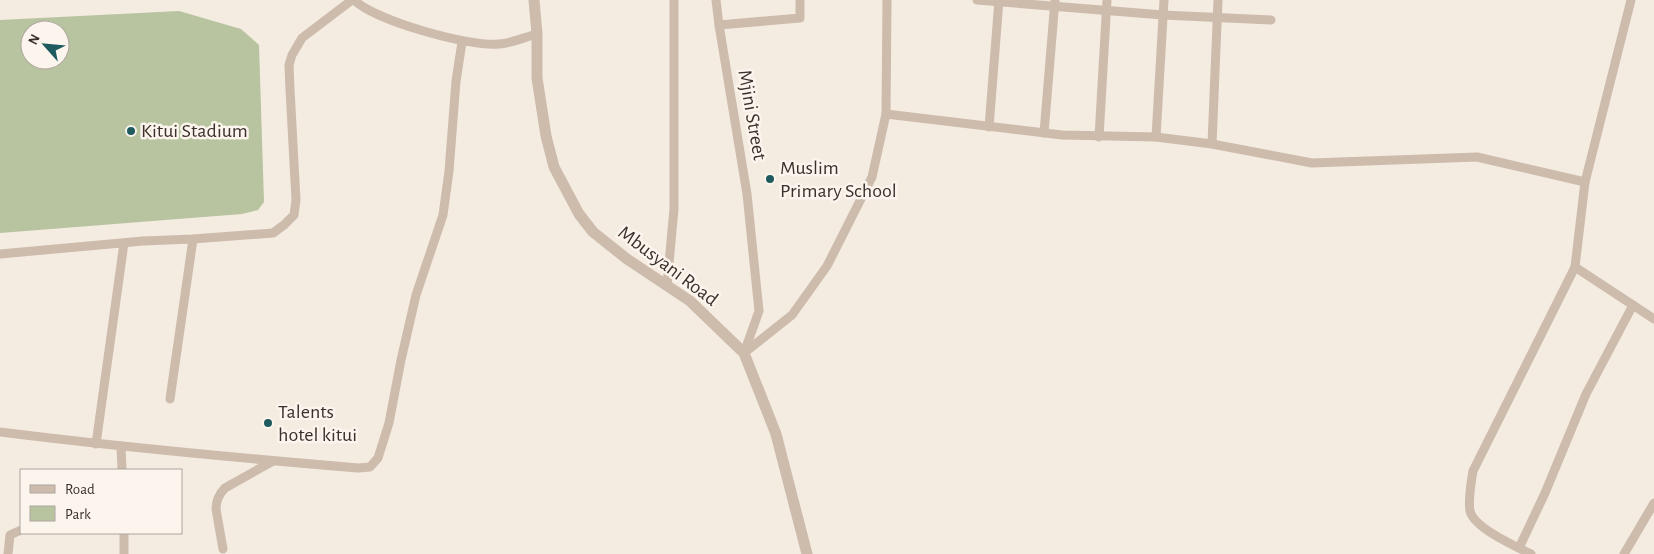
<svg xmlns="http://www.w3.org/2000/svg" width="1654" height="554" viewBox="0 0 1654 554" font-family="'Alegreya Sans',sans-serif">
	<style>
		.green { fill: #b8c4a0; fill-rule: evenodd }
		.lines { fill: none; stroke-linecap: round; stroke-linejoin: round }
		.minor { stroke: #cdbbac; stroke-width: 9 }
		.tertiary { stroke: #cdbbac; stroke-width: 11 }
		.poi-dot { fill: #1f5a5e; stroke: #fbf5ee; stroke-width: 2 }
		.labels { text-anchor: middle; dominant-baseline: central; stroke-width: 5; stroke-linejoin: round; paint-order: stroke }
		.street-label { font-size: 20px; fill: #3b302b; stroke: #fbf5ee }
		.poi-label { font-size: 20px; fill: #3b302b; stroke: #fbf5ee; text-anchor: start }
	</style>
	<rect width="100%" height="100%" fill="#f4ebe1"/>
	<!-- green -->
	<path class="green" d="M179,11L241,29L259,45L264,202L258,210L242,214L0,233V20ZM30,30H60V60H30Z"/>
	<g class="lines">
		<!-- minor -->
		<g class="minor">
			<path d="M354,0C376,21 469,47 499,44C512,43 525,37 537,34"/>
			<path d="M716,0L719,25L747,194L759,311L744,353"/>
			<path d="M977,0L1163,15L1271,20"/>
			<path d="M1631,0L1585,182L1575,267L1654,319"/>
			<path d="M719,25L800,18V0"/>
			<path d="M886,114L1062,135L1156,137L1212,144L1312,163L1477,157L1585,182"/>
			<path d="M989,127L999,0"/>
			<path d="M1044,133L1055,0"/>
			<path d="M1099,137L1107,0"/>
			<path d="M1156,137L1164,0"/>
			<path d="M1212,144L1218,0"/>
			<path d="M0,254L143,241L193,239L273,233L284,225L294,215L296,200L290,89L289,65L292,55L302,38L352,0"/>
			<path d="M667,285L674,209V0"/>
			<path d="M744,353L792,315L827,266L872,177L886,114L887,0"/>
			<path d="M170,399L193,239"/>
			<path d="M0,432C119,447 239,458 358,468L370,467L378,458L389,423L401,360L416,295L443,215L449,171L456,81L462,42"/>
			<path d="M96,444L124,243"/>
			<path d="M121,446L122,470"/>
			<path d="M124,533V554"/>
			<path d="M1519,548L1545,493L1586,394L1633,305"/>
			<path d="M223,549L216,509C216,500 219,494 225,488L273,461"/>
			<path d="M8,554L10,535L21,530"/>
			<path d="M1531,554C1515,546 1474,528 1470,511C1468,499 1471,483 1473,471L1575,267"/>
			<path d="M1624,554L1654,503"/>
		</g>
		<!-- tertiary -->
		<path class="tertiary" d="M534,0L537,34V78L546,136L554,167L579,214L593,232L627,259L690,301L744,353L776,434L807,554"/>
	</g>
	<!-- markers -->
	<g class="poi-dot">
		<circle cx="131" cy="131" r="5"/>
		<circle cx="770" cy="179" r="5"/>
		<circle cx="268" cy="423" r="5"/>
	</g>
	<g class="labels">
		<!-- street labels -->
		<g class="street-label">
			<text transform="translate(752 115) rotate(80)">Mjini Street</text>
			<text transform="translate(668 266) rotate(37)">Mbusyani Road</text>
		</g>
		<!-- poi labels -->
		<g class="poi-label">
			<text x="141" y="131">Kitui Stadium</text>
			<text x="780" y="168">Muslim<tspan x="780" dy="23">Primary School</tspan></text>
			<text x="278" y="412">Talents<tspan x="278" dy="23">hotel kitui</tspan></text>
		</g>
	</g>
	<!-- legend -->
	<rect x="20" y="469" width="162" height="65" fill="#fbf5ee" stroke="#aea6a0"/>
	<rect x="30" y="485" width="25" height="8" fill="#cdbbac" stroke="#aea6a0"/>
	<text x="65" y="494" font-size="15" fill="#3b302b">Road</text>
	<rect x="30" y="506" width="25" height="15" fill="#b8c4a0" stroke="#aea6a0"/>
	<text x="65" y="519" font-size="15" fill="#3b302b">Park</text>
	<!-- north arrow -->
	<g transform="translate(45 45) rotate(297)"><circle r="24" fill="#fbf5ee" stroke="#aea6a0"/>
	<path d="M0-4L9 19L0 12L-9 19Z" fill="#1f5a5e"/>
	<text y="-8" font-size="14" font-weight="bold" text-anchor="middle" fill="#3b302b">N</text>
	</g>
</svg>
